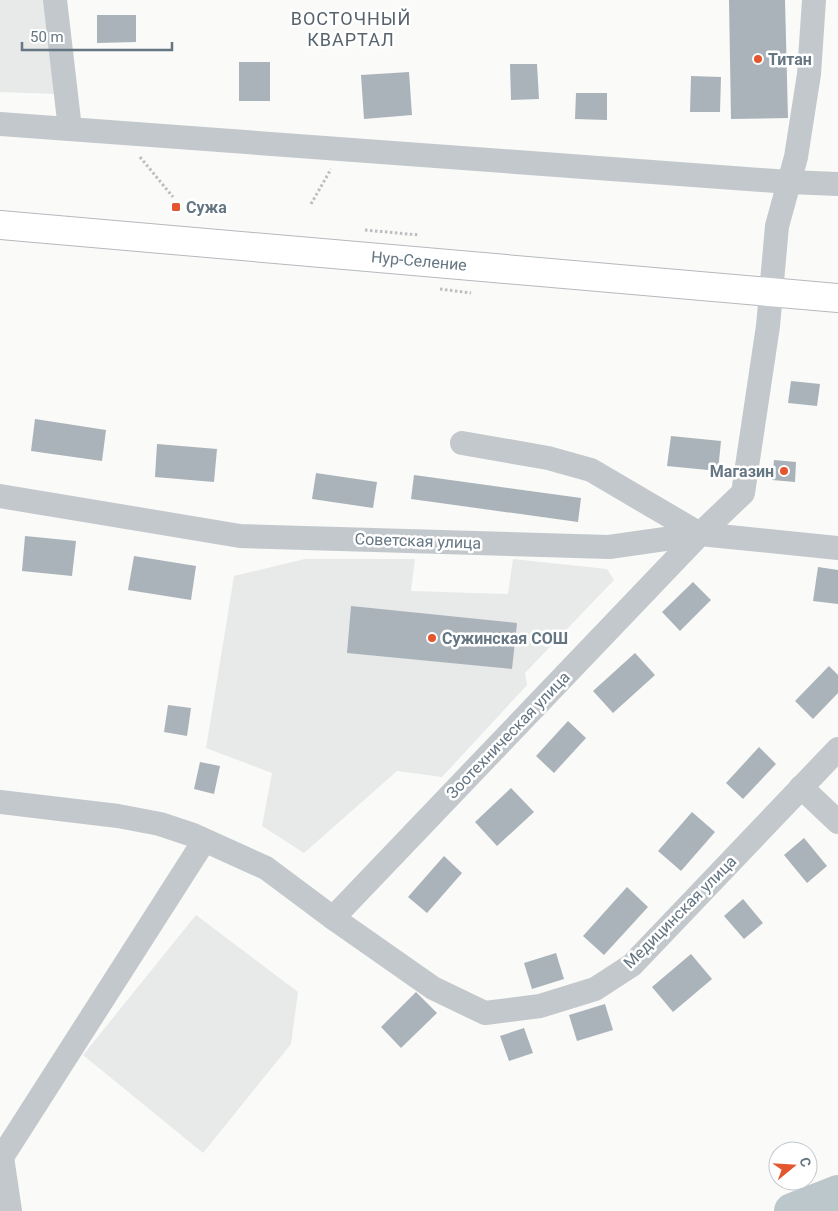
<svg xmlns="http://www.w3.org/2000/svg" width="838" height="1211" viewBox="0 0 838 1211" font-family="Roboto,sans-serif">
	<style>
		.built { fill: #e8e9e9 }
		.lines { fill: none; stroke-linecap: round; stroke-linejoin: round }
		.river { stroke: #bbc7cb; stroke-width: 36 }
		.building { fill: #aab3b9 }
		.trunk-casing { stroke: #b4b9bd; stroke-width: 30 }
		.path { stroke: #bbbfc2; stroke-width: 3; stroke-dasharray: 2.5 2.5; stroke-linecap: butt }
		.minor { stroke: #c3c8cc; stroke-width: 24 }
		.trunk { stroke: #fff; stroke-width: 28 }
		.poi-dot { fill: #e4572e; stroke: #fff; stroke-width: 2 }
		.labels { text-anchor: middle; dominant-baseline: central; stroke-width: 5; stroke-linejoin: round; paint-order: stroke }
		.poi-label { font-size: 16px; font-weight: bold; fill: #657683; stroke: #fff; text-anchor: start }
		.street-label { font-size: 16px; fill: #657683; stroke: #fff }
		.neighbourhood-label { font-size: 18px; letter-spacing: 1px; fill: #57646e; stroke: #fff }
	</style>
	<rect width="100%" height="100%" fill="#fafaf8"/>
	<!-- built -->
	<g class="built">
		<path d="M0,0H43L56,94L0,92Z"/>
		<path d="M305,559H415L411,591L508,594L513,559L607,569L614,580L525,673L527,685L442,777L397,771L304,853L262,826L272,773L206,748L234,576Z"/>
		<path d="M196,915L298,992L291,1044L203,1153L83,1055Z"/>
	</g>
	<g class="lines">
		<!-- river -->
		<path class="river" d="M792,1211L838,1193"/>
	</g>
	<!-- building -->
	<g class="building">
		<path d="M729,0H785L788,118L731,119Z"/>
		<path d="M97,15H136V42L97,43Z"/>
		<rect x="239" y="62" width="31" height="39"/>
		<path d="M510,64H537L539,99L511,100Z"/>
		<path d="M409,72L412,115L364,119L361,75Z"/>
		<path d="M691,76L721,77L720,112H690Z"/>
		<path d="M576,93H607V120L575,119Z"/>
		<path d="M791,381L820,384L817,406L788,403Z"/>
		<path d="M35,419L106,430L102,461L31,451Z"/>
		<path d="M671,436L721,441L718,471L667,466Z"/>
		<path d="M157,444L217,449L214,482L155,477Z"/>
		<path d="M774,460L796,462L795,482L772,480Z"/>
		<path d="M316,473L377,482L373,508L312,499Z"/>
		<path d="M414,475L581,498L578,522L411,499Z"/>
		<path d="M25,536L76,541L72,576L22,571Z"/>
		<path d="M134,556L196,566L191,600L128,590Z"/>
		<path d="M818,567L838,570V604L813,601Z"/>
		<path d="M693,582L711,600L680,631L662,612Z"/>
		<path d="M351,606L517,623L512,669L347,653Z"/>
		<path d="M635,653L655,675L613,713L593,691Z"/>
		<path d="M829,666L838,675V693L813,719L795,701Z"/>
		<path d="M168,705L191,708L187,736L164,732Z"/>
		<path d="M568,721L586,738L554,773L536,756Z"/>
		<path d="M759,747L776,764L743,799L726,783Z"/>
		<path d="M200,762L220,766L214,794L194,789Z"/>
		<path d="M511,788L534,812L497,846L475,822Z"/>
		<path d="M692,812L715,832L681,871L658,851Z"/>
		<path d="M804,838L827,866L807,883L784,855Z"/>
		<path d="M444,856L462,873L427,913L408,897Z"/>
		<path d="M627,887L648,907L604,955L583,936Z"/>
		<path d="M743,899L763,923L744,939L724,916Z"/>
		<path d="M556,953L564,979L532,989L524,963Z"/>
		<path d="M691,954L712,979L673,1012L652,987Z"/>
		<path d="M416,992L437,1013L401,1048L381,1027Z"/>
		<path d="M605,1004L613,1030L577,1041L569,1015Z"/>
		<path d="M524,1028L533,1053L509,1061L500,1036Z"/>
	</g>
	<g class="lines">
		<!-- trunk casing -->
		<g class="trunk-casing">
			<path id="trunk" d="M0,225L838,298"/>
		</g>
		<!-- path -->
		<g class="path">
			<path d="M140,157L173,197"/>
			<path d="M311,204L331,169"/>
			<path d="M365,230L419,235"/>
			<path d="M440,289L471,293"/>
		</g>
		<!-- minor -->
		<g class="minor">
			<path d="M55,0L70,129"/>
			<path d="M0,124L789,182L838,184"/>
			<path d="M462,443L548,458L591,470L700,534"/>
			<path d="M0,496L240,536L609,547L700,534L838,548"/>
			<path d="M801,787L838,822"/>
			<path d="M0,802L118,816L160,824L193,835L266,868L333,918L700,534L743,493L768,326L777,226L796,157L809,74L814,0"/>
			<path d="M333,918L433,988L485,1013L540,1006L595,989L632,965L838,749"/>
			<path d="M10,1211L2,1157L204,841"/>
		</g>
		<!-- trunk -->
		<use href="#trunk" class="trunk"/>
	</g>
	<!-- markers -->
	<g class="poi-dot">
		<circle cx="758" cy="59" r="5"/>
		<rect x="171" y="202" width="10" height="10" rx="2.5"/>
		<circle cx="784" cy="471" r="5"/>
		<circle cx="432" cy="638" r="5"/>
	</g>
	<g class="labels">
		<!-- poi labels -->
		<g class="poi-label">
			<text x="768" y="59">Титан</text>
			<text x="186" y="207">Сужа</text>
			<text x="774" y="471" text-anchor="end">Магазин</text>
			<text x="442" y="638">Сужинская СОШ</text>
		</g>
		<!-- street labels -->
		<g class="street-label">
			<text transform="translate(419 261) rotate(5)">Нур-Селение</text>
			<text transform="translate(418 541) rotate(2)">Советская улица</text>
			<text transform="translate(508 735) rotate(-46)">Зоотехническая улица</text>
			<text transform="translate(680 912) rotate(-45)">Медицинская улица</text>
		</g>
		<!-- neighbourhood labels -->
		<g class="neighbourhood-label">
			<text x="351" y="18">ВОСТОЧНЫЙ<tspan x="351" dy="21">КВАРТАЛ</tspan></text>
		</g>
	</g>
	<!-- north arrow -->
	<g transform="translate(793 1166) rotate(72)"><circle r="24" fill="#ffffff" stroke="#c1c8cd"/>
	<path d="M0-4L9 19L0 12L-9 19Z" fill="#e4572e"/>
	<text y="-8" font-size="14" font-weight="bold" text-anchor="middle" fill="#657683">С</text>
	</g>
	<!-- scale -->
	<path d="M22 42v8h150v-8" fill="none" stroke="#657683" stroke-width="2.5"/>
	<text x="30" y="42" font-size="15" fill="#657683" stroke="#ffffff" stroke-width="4" paint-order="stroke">50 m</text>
</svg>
